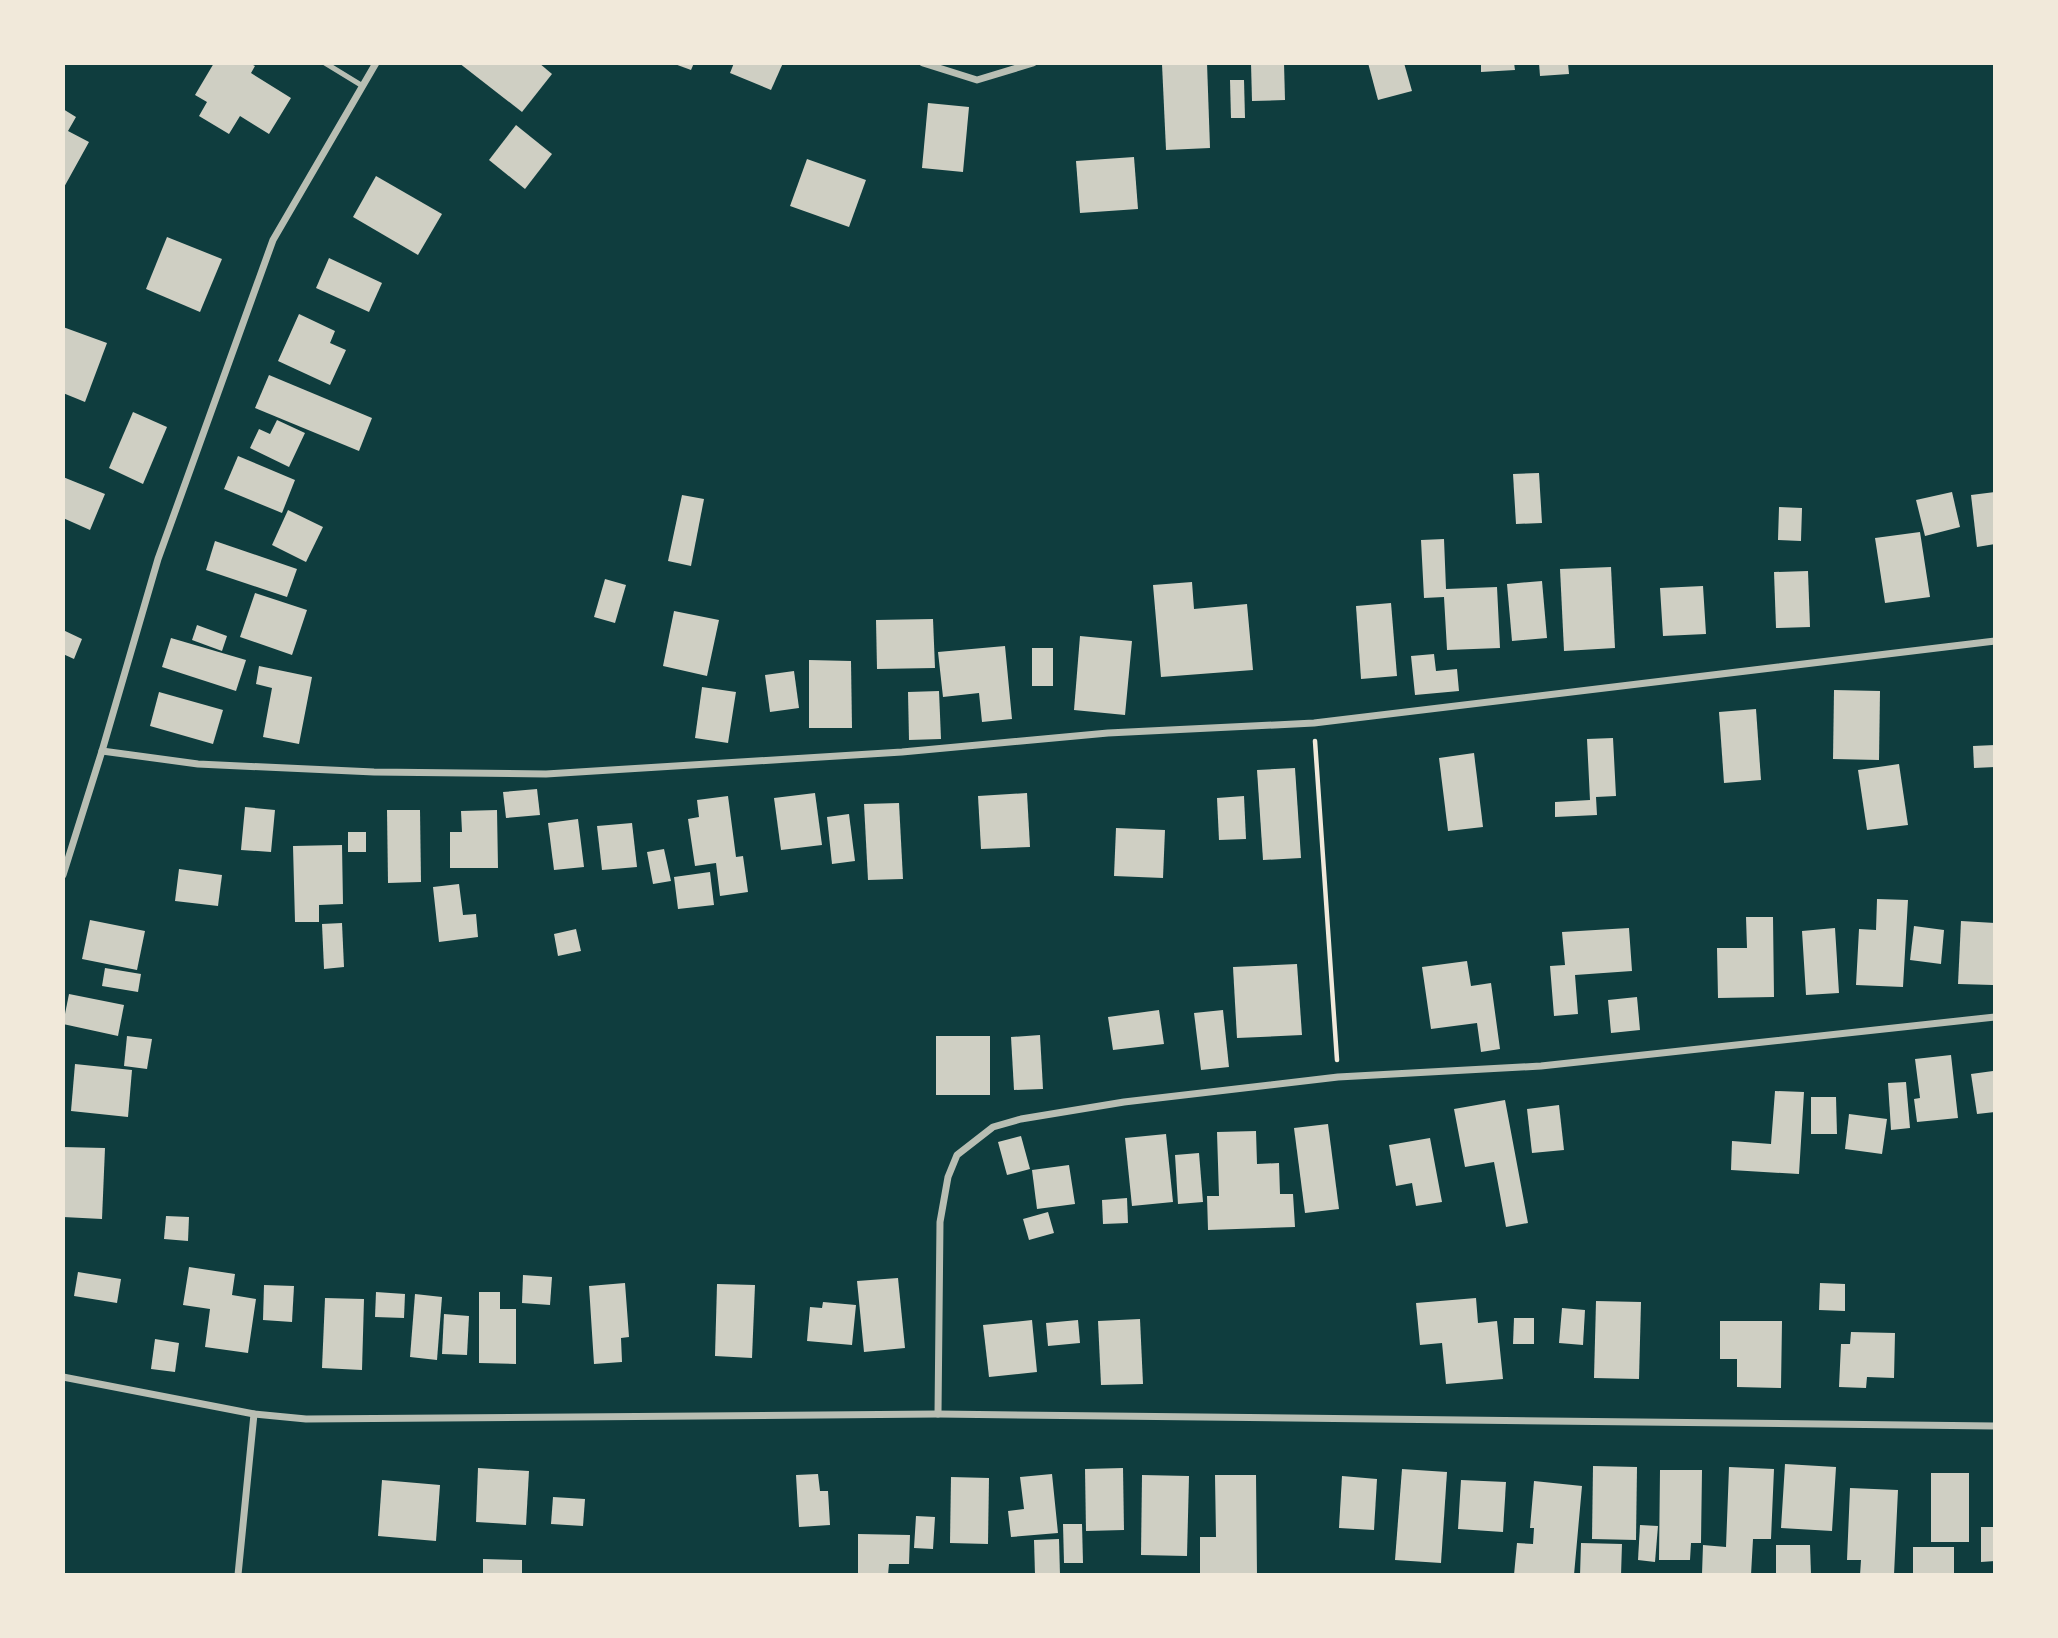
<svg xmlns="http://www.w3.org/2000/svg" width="2058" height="1638" viewBox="0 0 2058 1638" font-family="Inter,sans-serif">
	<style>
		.building { fill: #cfcfc3 }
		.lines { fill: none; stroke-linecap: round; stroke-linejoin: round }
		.path { stroke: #f1e9da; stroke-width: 4.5 }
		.service { stroke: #b8beb3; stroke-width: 5 }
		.minor { stroke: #b8beb3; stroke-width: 7 }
	</style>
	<rect width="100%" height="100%" fill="#0f3d3e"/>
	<!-- building -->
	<g class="building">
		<path d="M214,63H249L255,66L251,73L291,98L269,134L240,116L229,134L199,116L207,102L195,95Z"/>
		<path d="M459,63H539L552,74L522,112Z"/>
		<path d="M672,63H694L691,70Z"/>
		<path d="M734,63H783L771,90L730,73Z"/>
		<path d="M1207,63L1210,148L1166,150L1162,64Z"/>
		<path d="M1251,63H1284L1285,100L1252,101Z"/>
		<path d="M1368,63H1404L1412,91L1378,100Z"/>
		<path d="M1481,63H1514L1515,70L1481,72Z"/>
		<path d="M1539,63H1568L1569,74L1540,76Z"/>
		<path d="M1230,80H1244L1245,118H1231Z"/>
		<path d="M928,103L969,107L963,172L922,168Z"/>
		<path d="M63,109L76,117L68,131L89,142L63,189Z"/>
		<path d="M516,125L552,154L525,189L489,160Z"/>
		<path d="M1134,157L1138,209L1080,213L1076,161Z"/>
		<path d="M807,159L866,180L849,227L790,206Z"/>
		<path d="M376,176L442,214L418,255L353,217Z"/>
		<path d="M167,237L222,259L200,312L146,289Z"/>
		<path d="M329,258L382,283L369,312L316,288Z"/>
		<path d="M299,314L335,331L330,343L346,350L330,385L278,361Z"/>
		<path d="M63,327L107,343L85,402L63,393Z"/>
		<path d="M269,375L372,418L359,451L255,408Z"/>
		<path d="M133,412L167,427L143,484L109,468Z"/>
		<path d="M277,420L305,433L289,467L250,448L259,429L270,434Z"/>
		<path d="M238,456L295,480L282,513L224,489Z"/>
		<path d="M1539,473L1542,523L1516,524L1513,474Z"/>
		<path d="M63,477L105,494L90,530L63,518Z"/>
		<path d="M1952,492L1960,527L1925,536L1916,500Z"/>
		<path d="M1995,492V544L1977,547L1971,495Z"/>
		<path d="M682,495L704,499L691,566L668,561Z"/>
		<path d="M1779,507L1802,508L1801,541L1778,540Z"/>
		<path d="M288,510L323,527L306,562L272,545Z"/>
		<path d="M1920,532L1930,597L1885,603L1875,538Z"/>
		<path d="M1444,539L1446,589L1497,587L1500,648L1447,650L1444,597L1424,598L1421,540Z"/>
		<path d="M215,541L297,569L287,597L206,570Z"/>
		<path d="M1611,567L1615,648L1564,651L1560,569Z"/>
		<path d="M1808,571L1810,627L1776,628L1774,572Z"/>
		<path d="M605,579L626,585L615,623L594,617Z"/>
		<path d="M1542,581L1547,638L1512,641L1507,584Z"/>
		<path d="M1192,582L1194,609L1247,604L1253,670L1161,677L1153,585Z"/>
		<path d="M1703,586L1706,634L1663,636L1660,588Z"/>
		<path d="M255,593L307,610L292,655L240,637Z"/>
		<path d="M1391,603L1397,676L1361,679L1356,606Z"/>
		<path d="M674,611L719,620L707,676L663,666Z"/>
		<path d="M933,619L935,668L877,669L876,620Z"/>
		<path d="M197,625L227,636L222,651L192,640Z"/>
		<path d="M63,630L82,639L74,659L63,654Z"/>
		<path d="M1080,636L1132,641L1125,715L1074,710Z"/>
		<path d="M171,638L246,660L236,691L162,667Z"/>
		<path d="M1005,646L1012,719L982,722L979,693L943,697L938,652Z"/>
		<rect x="1032" y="648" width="21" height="38"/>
		<path d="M1434,654L1436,671L1457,669L1459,691L1415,695L1411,656Z"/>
		<path d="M809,660L851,661L852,728H809Z"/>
		<path d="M259,666L312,677L299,744L263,737L272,688L256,684Z"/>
		<path d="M794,671L799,708L770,712L765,675Z"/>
		<path d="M702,687L736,692L728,743L695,738Z"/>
		<path d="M1834,690L1880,691L1879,760L1833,759Z"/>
		<path d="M939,691L941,739L909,740L908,692Z"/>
		<path d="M159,692L223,710L213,744L150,726Z"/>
		<path d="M1756,709L1761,780L1724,783L1719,712Z"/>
		<path d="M1613,738L1616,796L1596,797L1597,815L1555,817V802L1590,800L1587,739Z"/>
		<path d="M1995,745V767L1974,768L1973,746Z"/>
		<path d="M1474,753L1483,827L1448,831L1439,758Z"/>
		<path d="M1899,764L1908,825L1867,830L1858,770Z"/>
		<path d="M1295,768L1301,858L1263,860L1257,770Z"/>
		<path d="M537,789L540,815L506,818L503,792Z"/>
		<path d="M815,793L822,845L781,850L774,798Z"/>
		<path d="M1027,793L1030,847L981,849L978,796Z"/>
		<path d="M728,796L736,857L743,856L748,892L720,896L716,863L695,866L688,819L699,817L697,800Z"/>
		<path d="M1244,796L1246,839L1219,840L1217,798Z"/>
		<path d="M899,803L903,879L868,880L864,804Z"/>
		<path d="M245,807L275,810L271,852L241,850Z"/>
		<path d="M387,810H420L421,882L388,883Z"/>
		<path d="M497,810L498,868H450V832H462L461,811Z"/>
		<path d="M849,814L855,861L832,864L827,817Z"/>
		<path d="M578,819L584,867L554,870L548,823Z"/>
		<path d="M632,823L637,867L602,870L597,826Z"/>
		<path d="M1116,828L1165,830L1163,878L1114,876Z"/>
		<rect x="348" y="832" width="18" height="20"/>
		<path d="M342,845L343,904L319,905V922H295L293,846Z"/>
		<path d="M664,849L671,881L653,884L647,852Z"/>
		<path d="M179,869L222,875L218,906L175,901Z"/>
		<path d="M710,872L714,905L678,909L674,877Z"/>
		<path d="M459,884L463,915L476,914L478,937L439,942L433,887Z"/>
		<path d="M1877,899L1908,900L1903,987L1856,985L1859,929L1876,930Z"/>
		<path d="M1746,917H1773L1774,997L1718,998L1717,948H1747Z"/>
		<path d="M90,920L145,931L137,970L82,959Z"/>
		<path d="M1961,921L1995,923L1993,985L1958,984Z"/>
		<path d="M342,923L344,967L324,969L322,924Z"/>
		<path d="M1914,926L1944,930L1941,964L1910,960Z"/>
		<path d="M1629,928L1632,971L1575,975L1578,1014L1554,1016L1550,966L1565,965L1562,932Z"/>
		<path d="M1835,928L1839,993L1806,995L1802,931Z"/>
		<path d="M576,929L581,951L558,956L554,934Z"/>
		<path d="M1467,961L1471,986L1491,983L1500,1049L1481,1052L1477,1023L1431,1029L1422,967Z"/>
		<path d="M1297,964L1302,1035L1237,1038L1233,967Z"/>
		<path d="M105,968L141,974L138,992L102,986Z"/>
		<path d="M69,994L124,1005L118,1036L63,1024Z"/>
		<path d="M1637,997L1640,1030L1611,1033L1608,1000Z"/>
		<path d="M1159,1010L1164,1044L1113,1050L1108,1017Z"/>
		<path d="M1223,1010L1229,1067L1201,1070L1194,1013Z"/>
		<path d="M1040,1035L1043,1089L1014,1090L1011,1037Z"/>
		<path d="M127,1036L152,1039L147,1069L124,1066Z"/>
		<rect x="936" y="1036" width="54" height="59"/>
		<path d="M1951,1055L1958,1118L1917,1122L1914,1099L1920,1098L1915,1059Z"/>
		<path d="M75,1064L132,1070L128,1117L71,1111Z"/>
		<path d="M1993,1071L1995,1112L1977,1114L1971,1074Z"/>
		<path d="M1906,1082L1910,1128L1891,1130L1888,1083Z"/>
		<path d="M1775,1091L1804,1092L1799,1174L1731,1170L1732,1141L1771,1144Z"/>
		<path d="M1811,1097H1836L1837,1134H1811Z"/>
		<path d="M1505,1100L1528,1223L1506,1227L1494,1162L1465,1167L1454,1109Z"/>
		<path d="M1559,1105L1564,1150L1532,1153L1527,1109Z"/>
		<path d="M1849,1114L1887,1119L1882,1154L1845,1149Z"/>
		<path d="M1328,1124L1339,1209L1305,1213L1294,1128Z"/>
		<path d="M1256,1131L1257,1164L1279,1163L1280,1194H1293L1295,1227L1208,1230L1207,1196H1219L1217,1132Z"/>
		<path d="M1166,1134L1173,1202L1132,1206L1125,1138Z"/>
		<path d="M1021,1136L1030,1169L1007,1175L998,1142Z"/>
		<path d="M1430,1138L1442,1202L1416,1206L1412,1183L1396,1186L1389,1145Z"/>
		<path d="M63,1147L105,1148L102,1219L63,1217Z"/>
		<path d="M1199,1153L1203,1202L1178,1204L1175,1155Z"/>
		<path d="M1069,1165L1075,1204L1037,1209L1032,1170Z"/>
		<path d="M1127,1198L1128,1223L1103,1224L1102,1200Z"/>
		<path d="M1048,1212L1054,1233L1029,1240L1023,1219Z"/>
		<path d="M166,1216L189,1217L188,1241L164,1239Z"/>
		<path d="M189,1267L235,1274L232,1295L256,1299L248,1353L205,1347L210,1309L183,1305Z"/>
		<path d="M78,1272L121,1279L117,1303L74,1296Z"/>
		<path d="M523,1275L552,1277L550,1305L522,1303Z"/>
		<path d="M898,1278L905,1348L864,1352L857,1281Z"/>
		<path d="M625,1283L629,1337L621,1338L622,1362L594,1364L589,1286Z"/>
		<path d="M1820,1283L1845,1284V1311L1819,1310Z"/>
		<path d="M717,1284L755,1285L752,1358L715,1356Z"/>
		<path d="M264,1285L294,1286L292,1322L263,1320Z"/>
		<path d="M376,1292L405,1294L404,1318L375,1317Z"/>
		<path d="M479,1292H500V1309H516V1364L479,1363Z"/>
		<path d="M415,1294L442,1297L437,1360L410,1357Z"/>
		<path d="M325,1298L364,1299L362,1370L322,1368Z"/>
		<path d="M1476,1298L1478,1323L1497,1321L1503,1379L1446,1384L1442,1343L1420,1345L1416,1303Z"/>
		<path d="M1596,1301L1641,1302L1639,1379L1594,1378Z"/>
		<path d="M823,1302L856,1305L852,1345L807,1341L810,1307L822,1308Z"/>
		<path d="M1562,1308L1585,1310L1583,1345L1559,1343Z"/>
		<path d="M444,1314L469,1316L467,1355L442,1354Z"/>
		<path d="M1514,1318H1534V1344H1513Z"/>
		<path d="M1140,1319L1143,1384L1101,1385L1098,1321Z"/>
		<path d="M1032,1320L1037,1372L989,1377L983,1325Z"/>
		<path d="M1078,1320L1080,1343L1048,1346L1046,1323Z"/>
		<path d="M1720,1321H1782L1781,1388L1737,1387V1359H1720Z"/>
		<path d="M1851,1332L1895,1333L1894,1378L1867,1377L1866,1388L1839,1387L1841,1344H1850Z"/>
		<path d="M155,1339L179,1343L175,1372L151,1369Z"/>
		<path d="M1785,1464L1836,1467L1832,1531L1781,1528Z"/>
		<path d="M1593,1466L1637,1467L1636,1540L1592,1539Z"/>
		<path d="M1729,1467L1774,1469L1771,1539H1753L1751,1575L1702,1574L1703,1545L1726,1547Z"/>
		<path d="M478,1468L529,1471L526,1525L476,1522Z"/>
		<path d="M1123,1468L1124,1530L1086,1531L1085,1469Z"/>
		<path d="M1402,1469L1447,1472L1441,1563L1395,1560Z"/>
		<path d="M1660,1470H1702L1701,1543H1691L1690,1560H1659Z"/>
		<rect x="1931" y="1473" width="38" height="69"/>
		<path d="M818,1474L820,1491H828L830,1525L799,1527L796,1475Z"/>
		<path d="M1052,1474L1058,1533L1011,1537L1008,1511L1024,1509L1020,1477Z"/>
		<path d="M1142,1475L1189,1476L1187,1556L1141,1555Z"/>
		<path d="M1215,1475H1256L1257,1575H1200V1537H1216Z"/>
		<path d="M1342,1476L1377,1479L1374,1530L1339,1528Z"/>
		<path d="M951,1477L989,1478L988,1544L950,1543Z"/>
		<path d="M382,1480L440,1485L436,1541L378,1536Z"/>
		<path d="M1461,1480L1506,1482L1503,1532L1458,1529Z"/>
		<path d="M1534,1481L1582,1486L1574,1575H1514L1517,1543L1533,1544L1534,1528H1530Z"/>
		<path d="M1850,1488L1898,1490L1894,1575H1860L1861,1560H1847Z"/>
		<path d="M553,1497L585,1499L583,1526L551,1524Z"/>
		<path d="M916,1516L935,1517L933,1549L914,1548Z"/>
		<path d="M1063,1524H1082L1083,1563H1064Z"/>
		<path d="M1640,1525L1658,1526L1655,1562L1638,1560Z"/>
		<path d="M1981,1527H1995V1561L1981,1562Z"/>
		<path d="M858,1534L910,1535L909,1564H889L888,1575H858Z"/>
		<path d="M1059,1539L1060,1575H1035L1034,1540Z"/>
		<path d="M1581,1543L1622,1544L1621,1575H1580Z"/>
		<path d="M1776,1545H1810L1811,1574H1776Z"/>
		<rect x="1913" y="1547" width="41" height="28"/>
		<path d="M483,1559L522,1560V1575H483Z"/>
	</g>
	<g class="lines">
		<!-- path -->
		<path class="path" d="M1315,741L1337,1060"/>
		<!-- service -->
		<path class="service" d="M325,63L361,85"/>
		<!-- minor -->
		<g class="minor">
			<path d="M923,63L977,80L1033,63"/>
			<path d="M102,751L198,764L374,772L546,774L902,752L1108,733L1314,723L1995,641"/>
			<path d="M63,875L102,751L158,559L273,240L376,63"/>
			<path d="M63,1377L254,1414L306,1419L938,1414L1995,1426"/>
			<path d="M938,1414L940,1222L948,1177L957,1155L993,1127L1021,1119L1124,1102L1338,1077L1541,1066L1995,1017"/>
			<path d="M238,1575L254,1414"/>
		</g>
	</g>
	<!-- border -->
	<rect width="2058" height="1638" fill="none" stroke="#f1e9da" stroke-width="130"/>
</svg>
